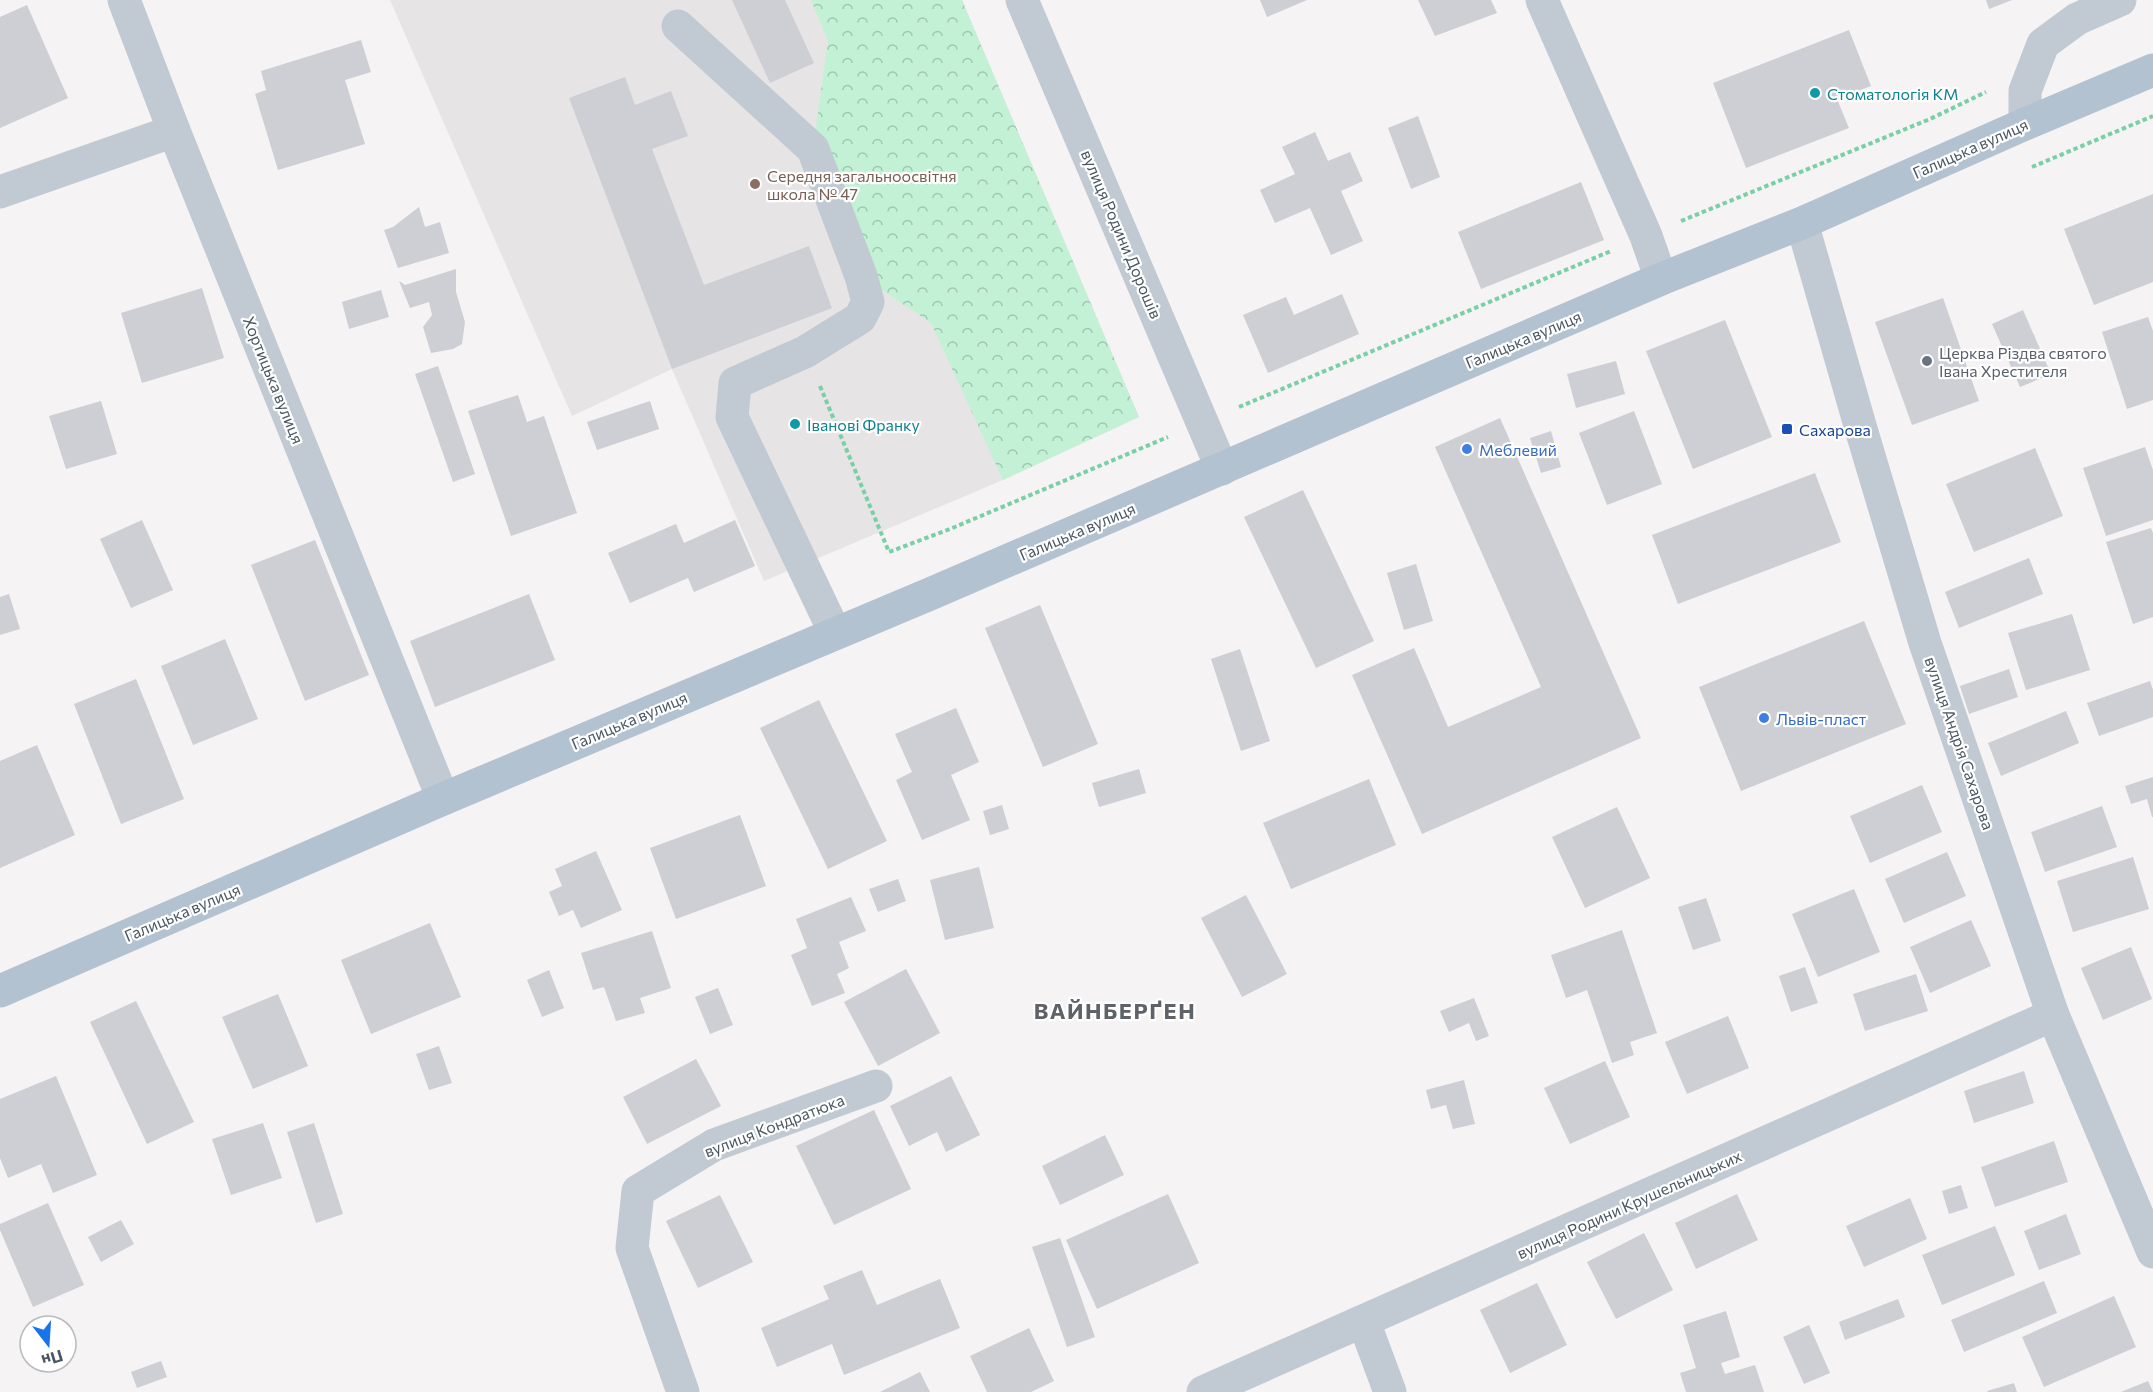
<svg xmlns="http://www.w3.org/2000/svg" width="2153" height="1392" viewBox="0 0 2153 1392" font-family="Commissioner,sans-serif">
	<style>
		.education { fill: #e6e4e5 }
		.forest { fill: url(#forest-crowns) }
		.building { fill: #cdcfd5 }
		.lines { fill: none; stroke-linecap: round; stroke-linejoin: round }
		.path { stroke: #7ad0a6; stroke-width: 4; stroke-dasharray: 4.5 3; stroke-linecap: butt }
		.minor { stroke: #c1cad2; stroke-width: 33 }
		.major { stroke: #b3c2d1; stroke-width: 33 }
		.culture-dot { fill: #0f9aa8; stroke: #fff; stroke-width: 2 }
		.education-dot { fill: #8d6e63; stroke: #fff; stroke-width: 2 }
		.worship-dot { fill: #6b7280; stroke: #fff; stroke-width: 2 }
		.transit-dot { fill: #1a4fb4; stroke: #fff; stroke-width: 2 }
		.shop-dot { fill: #3f7fe0; stroke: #fff; stroke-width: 2 }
		.labels { text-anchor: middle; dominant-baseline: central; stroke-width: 4.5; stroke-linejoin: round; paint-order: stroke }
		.culture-label { font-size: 16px; fill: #0d838f; stroke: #fff; text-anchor: start }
		.street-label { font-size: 16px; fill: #4a5661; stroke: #fff }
		.education-label { font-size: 16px; fill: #785e54; stroke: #fff; text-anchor: start }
		.worship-label { font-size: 16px; fill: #5b616d; stroke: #fff; text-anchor: start }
		.transit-label { font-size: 16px; fill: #164399; stroke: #fff; text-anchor: start }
		.shop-label { font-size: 16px; fill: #366cbe; stroke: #fff; text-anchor: start }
		.district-label { font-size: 22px; font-weight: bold; letter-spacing: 1.5px; fill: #5f6368; stroke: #fff }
	</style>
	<defs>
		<pattern id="forest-crowns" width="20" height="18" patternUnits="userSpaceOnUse" patternTransform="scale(1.5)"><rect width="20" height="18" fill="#c3f1d5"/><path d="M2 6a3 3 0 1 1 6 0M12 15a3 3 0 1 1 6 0" fill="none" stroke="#a0c6b0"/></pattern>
	</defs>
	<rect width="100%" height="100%" fill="#f5f3f3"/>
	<!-- education -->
	<path class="education" d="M390,0H962L1139,417L1003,480L764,581L672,369L572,416Z"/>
	<!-- forest -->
	<path class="forest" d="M811,0H962L1139,417L1003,480L931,323L861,276L813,149L828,41Z"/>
	<!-- building -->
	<g class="building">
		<path d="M732,0H785L814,63L770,83Z"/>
		<path d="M1260,0H1307L1267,17Z"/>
		<path d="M1418,0H1491L1497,13L1435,36Z"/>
		<path d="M1986,0H2012L1989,9Z"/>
		<path d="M27,5L68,98L0,128V17Z"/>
		<path d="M1849,30L1871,86L1837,99L1849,128L1746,168L1713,83Z"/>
		<path d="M361,40L371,72L345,80L365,144L278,170L255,94L266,90L261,71Z"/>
		<path d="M625,77L635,105L671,91L688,136L652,149L704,285L809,246L832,308L672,369L569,98Z"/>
		<path d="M1418,116L1440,177L1411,189L1388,128Z"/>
		<path d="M1315,132L1328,161L1350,152L1363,181L1341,191L1363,241L1331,255L1310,208L1275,223L1260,190L1295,174L1282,147Z"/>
		<path d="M1581,182L1604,240L1481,289L1458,232Z"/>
		<path d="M2153,194V282L2094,305L2064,229Z"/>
		<path d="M419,207L425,227L440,222L449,253L398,268L384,230L393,227Z"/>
		<path d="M456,269V292L465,322L462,344L453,349L431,353L423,327L432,315L429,302L410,308L399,281L405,285Z"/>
		<path d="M202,288L224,358L142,383L121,313Z"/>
		<path d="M381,290L389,317L349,329L342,302Z"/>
		<path d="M1342,294L1359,334L1268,373L1243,315L1286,297L1294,315Z"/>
		<path d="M1943,298L1979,401L1912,425L1875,322Z"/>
		<path d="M2023,310L2051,374L2020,387L1992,324Z"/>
		<path d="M2148,317L2153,331V400L2127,409L2102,332Z"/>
		<path d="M1725,320L1772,437L1693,469L1646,351Z"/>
		<path d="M1616,361L1625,394L1576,408L1567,374Z"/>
		<path d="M438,366L475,474L453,482L415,374Z"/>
		<path d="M518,395L527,422L544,416L577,513L511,536L468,411Z"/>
		<path d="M101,401L117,454L66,469L49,416Z"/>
		<path d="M650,401L659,429L597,450L587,422Z"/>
		<path d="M1634,411L1662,484L1607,505L1579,433Z"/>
		<path d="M1500,418L1641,738L1422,834L1352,675L1414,648L1448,727L1541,687L1435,447Z"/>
		<path d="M1551,431L1561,467L1541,473L1530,438Z"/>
		<path d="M2145,447L2153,470V520L2106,536L2083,468Z"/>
		<path d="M2035,448L2063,516L1974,552L1946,484Z"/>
		<path d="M1815,473L1841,542L1678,604L1652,535Z"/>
		<path d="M1303,490L1374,641L1316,668L1244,517Z"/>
		<path d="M142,520L173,590L131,608L100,539Z"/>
		<path d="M735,520L755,566L694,592L688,578L630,603L608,553L676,524L684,543Z"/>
		<path d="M2151,528L2153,533V617L2133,624L2106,542Z"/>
		<path d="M315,540L369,675L305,701L251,565Z"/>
		<path d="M2029,558L2043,594L1959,628L1945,592Z"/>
		<path d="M1416,564L1433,621L1404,630L1387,573Z"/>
		<path d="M9,594L20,629L0,635V597Z"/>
		<path d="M529,594L555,660L435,707L410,641Z"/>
		<path d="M1040,605L1098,744L1043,767L985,628Z"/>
		<path d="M2072,614L2090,670L2026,690L2008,633Z"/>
		<path d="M1864,621L1906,724L1741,791L1699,687Z"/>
		<path d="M225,639L258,719L193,745L161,666Z"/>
		<path d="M1240,649L1270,741L1241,751L1211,659Z"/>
		<path d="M2009,669L2018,697L1969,714L1960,686Z"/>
		<path d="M136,679L184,799L121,824L74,704Z"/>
		<path d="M2150,681L2153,690V717L2099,736L2087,703Z"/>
		<path d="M819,700L887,841L828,869L760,728Z"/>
		<path d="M956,708L979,762L951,775L970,820L922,840L896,780L912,772L895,734Z"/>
		<path d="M2066,711L2079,743L2001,776L1988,743Z"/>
		<path d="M37,745L75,835L0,868V761Z"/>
		<path d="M1139,769L1146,793L1099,807L1092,783Z"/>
		<path d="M2153,777V817H2152L2147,799L2131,804L2125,786Z"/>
		<path d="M1369,779L1396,845L1291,889L1263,823Z"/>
		<path d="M1922,785L1942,832L1870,863L1850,816Z"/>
		<path d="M1002,805L1009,829L990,835L983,811Z"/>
		<path d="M2102,806L2117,847L2045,872L2031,832Z"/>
		<path d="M1617,807L1650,878L1585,908L1552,837Z"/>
		<path d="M740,815L766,886L676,919L650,848Z"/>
		<path d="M596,851L622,910L581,928L573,910L559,916L549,892L562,886L555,869Z"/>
		<path d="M1947,852L1966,896L1904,923L1885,879Z"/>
		<path d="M2133,857L2149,909L2073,932L2057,881Z"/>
		<path d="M979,867L994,928L945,940L930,880Z"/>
		<path d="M898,879L906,901L878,912L869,889Z"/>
		<path d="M1854,889L1880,952L1818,977L1792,914Z"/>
		<path d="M1246,895L1287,974L1242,997L1201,918Z"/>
		<path d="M851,897L866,931L839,942L849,968L837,974L845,993L812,1006L791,955L807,948L796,919Z"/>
		<path d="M1706,898L1721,941L1693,950L1678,907Z"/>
		<path d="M1971,920L1991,966L1930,993L1910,947Z"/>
		<path d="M430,923L461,997L371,1034L341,960Z"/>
		<path d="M1622,930L1657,1033L1630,1042L1634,1055L1612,1063L1587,990L1566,998L1551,955Z"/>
		<path d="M652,931L671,988L640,998L645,1013L616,1021L604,987L593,990L581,953Z"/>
		<path d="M2131,947L2152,999L2103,1020L2081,968Z"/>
		<path d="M1805,967L1818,1003L1791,1012L1779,976Z"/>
		<path d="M906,969L940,1033L878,1066L844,1002Z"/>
		<path d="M549,970L564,1008L542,1017L527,980Z"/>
		<path d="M1916,974L1928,1011L1865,1031L1853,994Z"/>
		<path d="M718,988L733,1025L710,1034L695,997Z"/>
		<path d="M278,994L308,1066L253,1089L222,1017Z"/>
		<path d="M1474,998L1489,1036L1476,1041L1469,1023L1449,1032L1440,1011Z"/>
		<path d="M136,1001L194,1122L147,1144L90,1022Z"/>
		<path d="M1728,1016L1749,1068L1687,1094L1665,1042Z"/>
		<path d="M439,1046L452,1083L429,1090L416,1054Z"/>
		<path d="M696,1059L721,1106L647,1144L623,1097Z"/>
		<path d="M1605,1061L1630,1117L1570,1144L1544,1088Z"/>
		<path d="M2024,1071L2034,1103L1974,1123L1964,1091Z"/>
		<path d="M56,1076L97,1175L53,1193L41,1164L8,1178L0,1158V1099Z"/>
		<path d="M951,1076L980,1135L946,1152L937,1132L909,1146L890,1106Z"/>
		<path d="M1464,1080L1475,1124L1453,1129L1446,1105L1431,1109L1426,1090Z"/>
		<path d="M874,1110L911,1189L834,1225L796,1146Z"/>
		<path d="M263,1123L282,1178L231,1195L212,1139Z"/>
		<path d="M314,1123L343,1214L316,1223L287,1132Z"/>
		<path d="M1105,1135L1124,1175L1060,1205L1042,1166Z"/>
		<path d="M2054,1141L2068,1182L1995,1207L1981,1167Z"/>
		<path d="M1961,1185L1968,1208L1949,1214L1942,1191Z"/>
		<path d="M1168,1194L1199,1263L1097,1309L1066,1240Z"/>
		<path d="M1737,1194L1758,1240L1696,1269L1675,1223Z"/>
		<path d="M720,1195L753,1262L698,1288L666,1221Z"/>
		<path d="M1910,1198L1927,1239L1864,1267L1846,1226Z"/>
		<path d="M48,1203L84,1285L33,1307L0,1230V1224Z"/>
		<path d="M2066,1214L2081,1254L2039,1270L2024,1231Z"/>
		<path d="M121,1220L134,1244L101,1262L88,1237Z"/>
		<path d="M1995,1226L2015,1275L1942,1305L1922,1255Z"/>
		<path d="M1644,1233L1673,1290L1616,1319L1587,1262Z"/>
		<path d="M1060,1238L1095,1337L1067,1347L1032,1247Z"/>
		<path d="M862,1270L877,1305L940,1279L960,1328L844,1375L832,1344L777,1367L761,1328L829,1299L823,1286Z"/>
		<path d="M2044,1281L2057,1313L1964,1352L1951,1320Z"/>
		<path d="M1537,1283L1567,1345L1510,1373L1480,1310Z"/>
		<path d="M2114,1296L2136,1347L2044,1387L2022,1337Z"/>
		<path d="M1898,1299L1905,1317L1845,1340L1839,1322Z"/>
		<path d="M1726,1311L1740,1357L1721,1363L1725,1374L1755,1365L1764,1392H1686L1680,1373L1696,1368L1683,1325Z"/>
		<path d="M1809,1325L1830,1373L1804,1384L1783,1337Z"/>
		<path d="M1029,1328L1054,1381L1031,1392H987L970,1356Z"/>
		<path d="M161,1361L167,1377L137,1388L131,1372Z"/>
		<path d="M920,1372L930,1392H880Z"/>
		<path d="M2148,1381L2153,1392H2121Z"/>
		<path d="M2014,1383L2017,1392H1988L1987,1391Z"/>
	</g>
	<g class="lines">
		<!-- path -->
		<g class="path">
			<path d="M2032,167L2153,116"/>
			<path d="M1681,221L1930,119L1986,92"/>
			<path d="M820,386L889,552L950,529L1168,437"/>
			<path d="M1239,407L1611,251"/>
		</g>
		<!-- minor -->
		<g class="minor">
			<path d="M124,0L174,131"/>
			<path d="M1022,0L1222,469"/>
			<path d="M1542,0L1646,236L1661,279"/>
			<path d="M678,26L813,149L861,276L868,302L860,318L805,352L735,383L732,417L835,633"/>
			<path d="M2025,124V91L2043,44L2077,19L2120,0"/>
			<path d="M0,192L174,131L443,799"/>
			<path d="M1802,223L1861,429L1925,643L2053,1015L2153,1252"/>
			<path d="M1364,1322L1390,1392"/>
			<path d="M683,1392L632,1248L638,1191L714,1145L876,1086"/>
			<path d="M1203,1392L2053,1015"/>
		</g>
		<!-- major -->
		<path class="major" d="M0,991L443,799L930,594L1661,279L1802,223L2025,124L2153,70"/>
	</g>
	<!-- markers -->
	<g class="culture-dot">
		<circle cx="1815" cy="93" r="6"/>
		<circle cx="795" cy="424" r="6"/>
	</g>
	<circle class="education-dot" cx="755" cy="184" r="6"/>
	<circle class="worship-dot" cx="1927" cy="361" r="6"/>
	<rect class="transit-dot" x="1781" y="423" width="12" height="12" rx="3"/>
	<g class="shop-dot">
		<circle cx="1467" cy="449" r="6"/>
		<circle cx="1764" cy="718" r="6"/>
	</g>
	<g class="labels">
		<!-- culture labels -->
		<g class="culture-label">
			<text x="1827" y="93">Стоматологія KM</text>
			<text x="807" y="424">Іванові Франку</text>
		</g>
		<!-- street labels -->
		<g class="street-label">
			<text transform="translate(1970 148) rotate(-24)">Галицька вулиця</text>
			<text transform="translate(1122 234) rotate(67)">вулиця Родини Дорошів</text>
			<text transform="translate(1523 339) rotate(-23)">Галицька вулиця</text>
			<text transform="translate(274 380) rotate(68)">Хортицька вулиця</text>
			<text transform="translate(1077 531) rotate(-23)">Галицька вулиця</text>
			<text transform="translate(629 720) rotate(-23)">Галицька вулиця</text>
			<text transform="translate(1960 743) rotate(71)">вулиця Андрія Сахарова</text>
			<text transform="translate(182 912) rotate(-23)">Галицька вулиця</text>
			<text transform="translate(774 1125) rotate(-21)">вулиця Кондратюка</text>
			<text transform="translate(1629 1204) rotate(-24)">вулиця Родини Крушельницьких</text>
		</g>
		<!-- education labels -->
		<g class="education-label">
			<text x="767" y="175">Середня загальноосвітня<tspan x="767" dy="18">школа № 47</tspan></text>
		</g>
		<!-- worship labels -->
		<g class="worship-label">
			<text x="1939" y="352">Церква Різдва святого<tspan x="1939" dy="18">Івана Хрестителя</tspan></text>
		</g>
		<!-- transit labels -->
		<g class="transit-label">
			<text x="1799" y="429">Сахарова</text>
		</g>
		<!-- shop labels -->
		<g class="shop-label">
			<text x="1479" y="449">Меблевий</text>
			<text x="1776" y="718">Львів-пласт</text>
		</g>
		<!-- district labels -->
		<g class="district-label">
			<text x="1115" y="1010">ВАЙНБЕРҐЕН</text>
		</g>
	</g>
	<!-- north arrow -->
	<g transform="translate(48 1344) rotate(163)"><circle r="28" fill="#ffffff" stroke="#b7bbc0" stroke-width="1.5"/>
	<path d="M0-4.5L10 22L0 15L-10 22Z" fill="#1a73e8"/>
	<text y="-9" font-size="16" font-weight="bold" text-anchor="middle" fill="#4a5661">Пн</text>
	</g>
</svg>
